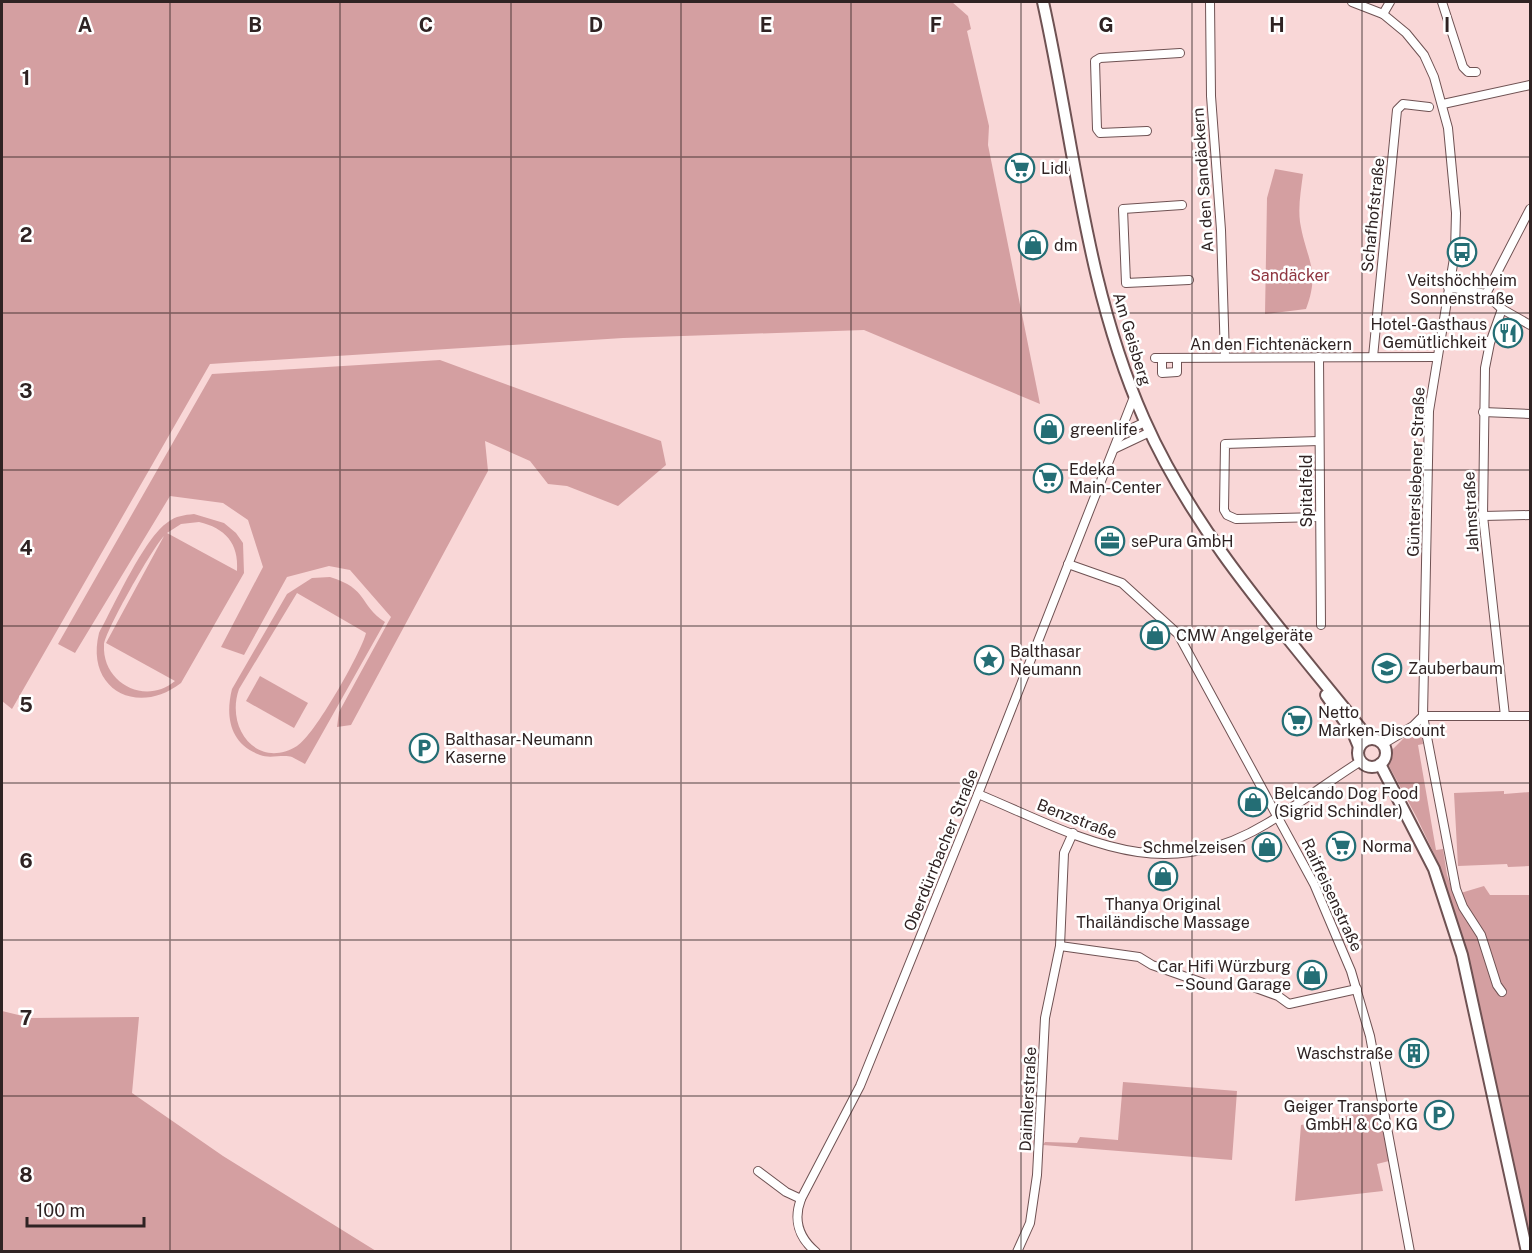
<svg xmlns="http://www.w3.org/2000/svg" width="1532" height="1253" viewBox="0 0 1532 1253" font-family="'Public Sans',sans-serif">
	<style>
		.green { fill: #d49fa1; fill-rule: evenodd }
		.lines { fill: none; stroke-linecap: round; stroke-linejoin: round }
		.street-casing { stroke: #6f5253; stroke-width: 10 }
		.secondary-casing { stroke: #6f5253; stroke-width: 14 }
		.street { stroke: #fff; stroke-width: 8 }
		.secondary { stroke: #fff; stroke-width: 10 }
		.grid { fill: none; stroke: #2f2323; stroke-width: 1.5; stroke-opacity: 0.55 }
		.labels { text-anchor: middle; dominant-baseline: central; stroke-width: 5; stroke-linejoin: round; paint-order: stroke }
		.poi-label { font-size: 16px; fill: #2f2323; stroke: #fff; text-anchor: start }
		.street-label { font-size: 16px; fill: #2f2323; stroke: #fff }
		.park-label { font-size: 16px; fill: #8f353f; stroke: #fff }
		.grid-label { font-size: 20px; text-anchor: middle; font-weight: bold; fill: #2f2323; stroke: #fff; stroke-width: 5; stroke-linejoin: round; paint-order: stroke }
	</style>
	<rect width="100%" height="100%" fill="#f9d7d7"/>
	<!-- green -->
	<g class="green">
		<path d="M2,2H952L968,16L971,29L967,31L989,126L988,145L1040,404L864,330L623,338L210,364L12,709L2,701Z"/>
		<path d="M1275,169L1303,174C1301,190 1298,206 1300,222C1306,259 1321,270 1306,309L1265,314L1267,198Z"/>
		<path d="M440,360L661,441L666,465L618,506L567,486L548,484L530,461L485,441L488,471L351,725L337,727L339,712L391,617L350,570L329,566L287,577L244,655L221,647L263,567L248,520L223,503L170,496L75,653L58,644L212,374Z"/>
		<path d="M194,514L224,523L236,533L243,543L244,573L181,683C137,717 85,689 99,633C114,606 144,538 168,522C176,516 184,515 194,514ZM199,522C225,528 239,543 237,571L167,533L181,524ZM164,536L106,643L175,681C145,706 102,683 104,645C105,631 153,547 164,536Z"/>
		<path d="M330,577C369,589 358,604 385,622L305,764C301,762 296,759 292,757C283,754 270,759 260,755C230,744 225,717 232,689L287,594L312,578ZM297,593L366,633C361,653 314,736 297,746C258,770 225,729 239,689Z"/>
		<path d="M260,676L308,703L294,728L246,701Z"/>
		<path d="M1409,733H1417L1422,736L1423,744L1418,745L1436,850L1443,849L1447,875L1454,895L1484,886L1490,895H1530V1250L1468,955L1437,860L1417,818L1389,766L1391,751Z"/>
		<path d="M1504,791V794L1530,792V866L1508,867L1507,864L1458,866L1454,793Z"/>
		<path d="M2,1011L31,1018L139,1017L132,1093L223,1156L376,1251H2Z"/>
		<path d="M1123,1082L1237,1091L1232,1160L1043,1145L1045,1142L1077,1143L1080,1137L1118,1140Z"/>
		<path d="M1381,1109L1389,1161L1377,1164L1383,1191L1295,1201L1301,1125Z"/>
	</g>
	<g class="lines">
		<!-- street casing -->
		<g class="street-casing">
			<g id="street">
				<path d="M1210,2L1211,96L1221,230L1225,357"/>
				<path d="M1352,2L1383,14L1406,33L1424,55L1434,77L1448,128L1456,213L1455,252L1429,411L1423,716L1456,889L1463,907L1481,935L1497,985L1502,992"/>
				<path d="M1442,2L1463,67L1468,72H1476"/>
				<path d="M1383,14L1390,2"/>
				<path d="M1443,104L1530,85"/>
				<path d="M1147,131L1100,133L1097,129L1095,61L1100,58L1180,53"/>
				<path d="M1182,205L1123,209L1126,283L1189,280"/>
				<path d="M1448,287L1486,294L1502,309L1530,325"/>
				<path d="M1486,294L1530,209"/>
				<path d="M1502,309L1490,343L1485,368L1483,516L1505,716"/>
				<path d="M1319,357L1321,625"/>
				<path d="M1373,357L1397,110L1403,104L1429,107"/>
				<path d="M1155,358L1436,357"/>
				<path d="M1162,358V373L1177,372V358"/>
				<path d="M1483,412L1530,414"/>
				<path d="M1119,438L1126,431L1145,422"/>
				<path d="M1319,441L1225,444L1224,510L1227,515L1236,519L1320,517"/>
				<path d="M1114,449L1150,432"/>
				<path d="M1483,516L1530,515"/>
				<path d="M1068,564L1122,583L1178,634L1314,884L1351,971L1370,1036L1410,1252"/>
				<path d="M1423,716H1530"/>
				<path d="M1383,744L1413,726L1423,716"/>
				<path d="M978,794C1079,836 1160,888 1266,824C1298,805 1329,781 1361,761"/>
				<path d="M1060,946L1139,957L1152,965L1212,986"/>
				<path d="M1245,984L1278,996L1289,1004L1357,989"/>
				<path d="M758,1171L786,1192L801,1199"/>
				<path d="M816,1252C799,1238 793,1220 801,1199L860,1086L978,794L1134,397"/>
				<path d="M1017,1252L1030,1223L1037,1175L1045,1018L1060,946L1064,853L1073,833"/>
			</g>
		</g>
		<!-- secondary casing -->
		<g class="secondary-casing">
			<g id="secondary">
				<path d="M1043,2C1074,141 1085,286 1144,419C1195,535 1284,632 1362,730L1374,739"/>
				<path d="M1326,695L1354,735L1359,747"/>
				<circle cx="1372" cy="753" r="14"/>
				<path d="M1380,764L1434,869L1462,955L1527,1252"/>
			</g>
		</g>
		<!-- street -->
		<use href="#street" class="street"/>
		<!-- secondary -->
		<use href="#secondary" class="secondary"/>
	</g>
	<!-- grid -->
	<path class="grid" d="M170,2V1252M340,2V1252M511,2V1252M681,2V1252M851,2V1252M1021,2V1252M1192,2V1252M1362,2V1252M2,157H1530M2,313H1530M2,470H1530M2,626H1530M2,783H1530M2,940H1530M2,1096H1530"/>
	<!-- icons -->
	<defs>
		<g id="supermarket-ring" transform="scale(1.5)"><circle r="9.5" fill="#fff" stroke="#246e75" stroke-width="1.5"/><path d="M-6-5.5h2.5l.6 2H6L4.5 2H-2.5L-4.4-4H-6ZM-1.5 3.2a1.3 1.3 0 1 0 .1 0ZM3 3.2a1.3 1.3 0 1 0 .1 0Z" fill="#246e75"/></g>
		<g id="shop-ring" transform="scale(1.5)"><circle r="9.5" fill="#fff" stroke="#246e75" stroke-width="1.5"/><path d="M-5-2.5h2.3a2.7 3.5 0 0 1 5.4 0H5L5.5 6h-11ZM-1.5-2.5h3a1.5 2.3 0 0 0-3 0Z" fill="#246e75"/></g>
		<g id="bus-ring" transform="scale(1.5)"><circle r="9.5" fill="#fff" stroke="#246e75" stroke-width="1.5"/><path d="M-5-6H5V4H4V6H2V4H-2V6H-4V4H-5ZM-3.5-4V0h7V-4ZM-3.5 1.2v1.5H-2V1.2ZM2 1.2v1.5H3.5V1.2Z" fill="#246e75"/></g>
		<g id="restaurant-ring" transform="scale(1.5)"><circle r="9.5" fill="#fff" stroke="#246e75" stroke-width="1.5"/><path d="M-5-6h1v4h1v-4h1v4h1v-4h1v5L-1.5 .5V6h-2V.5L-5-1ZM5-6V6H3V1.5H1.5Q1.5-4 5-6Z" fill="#246e75"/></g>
		<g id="office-ring" transform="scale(1.5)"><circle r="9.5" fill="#fff" stroke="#246e75" stroke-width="1.5"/><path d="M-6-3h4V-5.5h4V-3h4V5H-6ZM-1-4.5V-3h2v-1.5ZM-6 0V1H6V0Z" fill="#246e75"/></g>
		<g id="sight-ring" transform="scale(1.5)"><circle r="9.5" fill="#fff" stroke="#246e75" stroke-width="1.5"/><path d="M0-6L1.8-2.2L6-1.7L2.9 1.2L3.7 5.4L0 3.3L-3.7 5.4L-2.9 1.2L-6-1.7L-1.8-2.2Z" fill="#246e75"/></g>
		<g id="school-ring" transform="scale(1.5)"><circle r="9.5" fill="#fff" stroke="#246e75" stroke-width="1.5"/><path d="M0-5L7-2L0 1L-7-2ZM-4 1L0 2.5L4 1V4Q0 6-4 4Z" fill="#246e75"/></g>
		<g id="parking-ring" transform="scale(1.5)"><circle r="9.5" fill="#fff" stroke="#246e75" stroke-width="1.5"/><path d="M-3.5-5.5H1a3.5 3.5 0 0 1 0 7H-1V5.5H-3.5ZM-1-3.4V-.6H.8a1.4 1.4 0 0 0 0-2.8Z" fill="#246e75"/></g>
		<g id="building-ring" transform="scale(1.5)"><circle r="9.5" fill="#fff" stroke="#246e75" stroke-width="1.5"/><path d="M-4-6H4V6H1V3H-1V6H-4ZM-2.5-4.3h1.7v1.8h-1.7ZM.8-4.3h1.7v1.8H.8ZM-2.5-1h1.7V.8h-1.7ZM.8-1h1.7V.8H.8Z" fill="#246e75"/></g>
	</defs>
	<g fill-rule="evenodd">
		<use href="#supermarket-ring" x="1020" y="168"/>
		<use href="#shop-ring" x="1033" y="245"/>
		<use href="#bus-ring" x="1462" y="252"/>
		<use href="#restaurant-ring" x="1508" y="333"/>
		<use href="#shop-ring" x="1049" y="429"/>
		<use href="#supermarket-ring" x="1048" y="478"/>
		<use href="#office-ring" x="1110" y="541"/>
		<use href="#shop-ring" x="1155" y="635"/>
		<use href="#sight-ring" x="989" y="660"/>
		<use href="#school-ring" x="1387" y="668"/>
		<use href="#supermarket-ring" x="1297" y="721"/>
		<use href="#parking-ring" x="424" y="748"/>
		<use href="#shop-ring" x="1253" y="802"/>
		<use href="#supermarket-ring" x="1341" y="846"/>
		<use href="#shop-ring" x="1267" y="847"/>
		<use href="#shop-ring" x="1163" y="876"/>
		<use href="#shop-ring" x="1312" y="975"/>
		<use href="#building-ring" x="1414" y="1053"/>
		<use href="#parking-ring" x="1439" y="1115"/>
	</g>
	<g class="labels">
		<!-- poi labels -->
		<g class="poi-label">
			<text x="1041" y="168">Lidl</text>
			<text x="1054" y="245">dm</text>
			<text x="1462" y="280" text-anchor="middle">Veitshöchheim<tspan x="1462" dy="18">Sonnenstraße</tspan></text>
			<text x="1487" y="324" text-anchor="end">Hotel-Gasthaus<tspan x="1487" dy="18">Gemütlichkeit</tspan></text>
			<text x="1070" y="429">greenlife</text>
			<text x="1069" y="469">Edeka<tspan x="1069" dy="18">Main-Center</tspan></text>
			<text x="1131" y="541">sePura GmbH</text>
			<text x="1176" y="635">CMW Angelgeräte</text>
			<text x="1010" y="651">Balthasar<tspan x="1010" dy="18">Neumann</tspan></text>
			<text x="1408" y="668">Zauberbaum</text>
			<text x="1318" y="712">Netto<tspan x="1318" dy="18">Marken-Discount</tspan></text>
			<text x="445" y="739">Balthasar-Neumann<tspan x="445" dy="18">Kaserne</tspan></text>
			<text x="1274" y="793">Belcando Dog Food<tspan x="1274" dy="18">(Sigrid Schindler)</tspan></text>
			<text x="1362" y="846">Norma</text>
			<text x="1246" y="847" text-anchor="end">Schmelzeisen</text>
			<text x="1163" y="904" text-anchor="middle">Thanya Original<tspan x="1163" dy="18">Thailändische Massage</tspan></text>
			<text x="1291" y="966" text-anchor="end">Car Hifi Würzburg<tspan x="1291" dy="18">– Sound Garage</tspan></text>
			<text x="1393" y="1053" text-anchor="end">Waschstraße</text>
			<text x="1418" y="1106" text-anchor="end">Geiger Transporte<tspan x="1418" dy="18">GmbH &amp; Co KG</tspan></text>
		</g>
		<!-- street labels -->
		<g class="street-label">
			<text transform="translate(1203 180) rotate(-94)">An den Sandäckern</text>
			<text transform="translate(1373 215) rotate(-84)">Schafhofstraße</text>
			<text transform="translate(1132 339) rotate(73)">Am Geisberg</text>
			<text x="1271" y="344">An den Fichtenäckern</text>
			<text transform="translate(1416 472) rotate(-88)">Günterslebener Straße</text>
			<text transform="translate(1306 491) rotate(-90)">Spitalfeld</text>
			<text transform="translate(1471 512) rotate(-93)">Jahnstraße</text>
			<text transform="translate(1077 819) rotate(21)">Benzstraße</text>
			<text transform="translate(941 850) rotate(-68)">Oberdürrbacher Straße</text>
			<text transform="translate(1332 895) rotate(65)">Raiffeisenstraße</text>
			<text transform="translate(1028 1099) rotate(-87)">Daimlerstraße</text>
		</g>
		<!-- park labels -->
		<g class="park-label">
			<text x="1290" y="275">Sandäcker</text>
		</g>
	</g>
	<g class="grid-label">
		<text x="85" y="32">A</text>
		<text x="255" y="32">B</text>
		<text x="426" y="32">C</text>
		<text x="596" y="32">D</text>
		<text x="766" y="32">E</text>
		<text x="936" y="32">F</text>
		<text x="1106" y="32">G</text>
		<text x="1277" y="32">H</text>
		<text x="1447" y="32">I</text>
		<text x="26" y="85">1</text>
		<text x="26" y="242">2</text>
		<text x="26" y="398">3</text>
		<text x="26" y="555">4</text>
		<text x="26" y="712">5</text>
		<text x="26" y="868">6</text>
		<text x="26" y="1025">7</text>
		<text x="26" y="1182">8</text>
	</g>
	<!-- border -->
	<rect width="1532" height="1253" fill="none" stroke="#2f2323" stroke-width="6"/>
	<!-- scale -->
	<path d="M27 1217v9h117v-9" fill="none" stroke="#2f2323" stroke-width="3"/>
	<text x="36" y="1217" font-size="18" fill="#2f2323" stroke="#ffffff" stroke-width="4.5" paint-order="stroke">100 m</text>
</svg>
